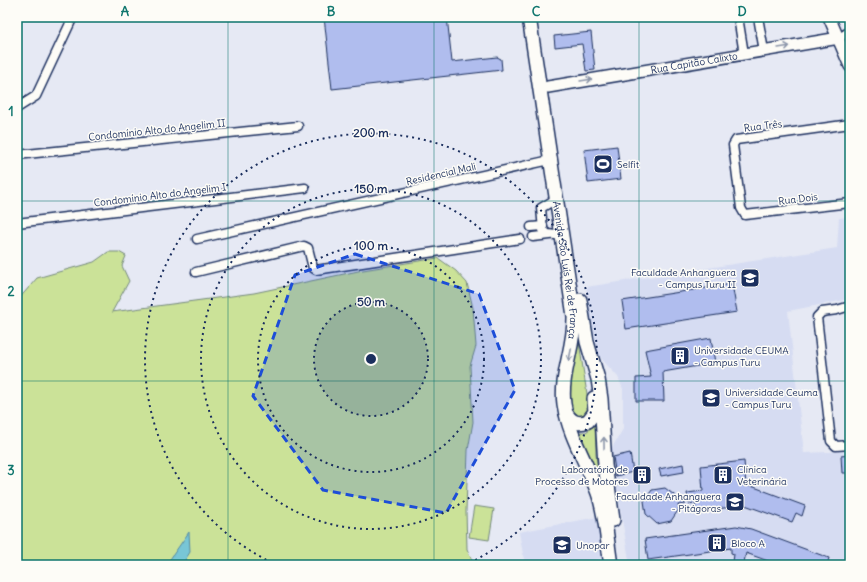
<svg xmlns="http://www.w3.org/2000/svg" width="867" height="582" viewBox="0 0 867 582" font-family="Delius,sans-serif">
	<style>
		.built { fill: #d6dcf2 }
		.green { fill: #cbe298; stroke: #73887b }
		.water { fill: #78c6d6; stroke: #538aa6 }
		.building { fill: #b0bdee; stroke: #1b2f5e }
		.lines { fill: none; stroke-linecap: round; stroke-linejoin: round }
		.minor-casing { stroke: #1b2f5e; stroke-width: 11 }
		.tertiary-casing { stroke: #1b2f5e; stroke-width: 14 }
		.primary-casing { stroke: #1b2f5e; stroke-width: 16 }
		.minor { stroke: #fdfcf7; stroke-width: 8 }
		.tertiary { stroke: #fdfcf7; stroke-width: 11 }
		.primary { stroke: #fdfcf7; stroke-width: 13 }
		.oneway { stroke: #8c96aa }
		.marked { fill: #1d4ed8; fill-opacity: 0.2; stroke: #1d4ed8; stroke-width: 3; stroke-dasharray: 8 5; stroke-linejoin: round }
		.grid { fill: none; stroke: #0f766e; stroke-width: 1; stroke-opacity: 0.55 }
		.ring { fill: none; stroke: #1b2f5e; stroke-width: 2; stroke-dasharray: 2 4 }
		.labels { text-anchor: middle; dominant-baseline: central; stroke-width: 3; stroke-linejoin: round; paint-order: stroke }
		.street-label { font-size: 10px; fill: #1b2f5e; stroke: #fdfcf7 }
		.poi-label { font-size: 10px; fill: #1b2f5e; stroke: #fdfcf7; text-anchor: start }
		.centre { fill: #1b2f5e; stroke: #fdfcf7; stroke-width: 2 }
		.ring-label { font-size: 12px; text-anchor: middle; font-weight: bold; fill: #1b2f5e; stroke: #fdfcf7; stroke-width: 3; stroke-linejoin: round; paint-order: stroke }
		.neatline { fill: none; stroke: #0f766e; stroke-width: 1.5 }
		.grid-label { font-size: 13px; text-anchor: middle; font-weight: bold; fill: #0f766e }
	</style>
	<rect width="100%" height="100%" fill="#e6e9f4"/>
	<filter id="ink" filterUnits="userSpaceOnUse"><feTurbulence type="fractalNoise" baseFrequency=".025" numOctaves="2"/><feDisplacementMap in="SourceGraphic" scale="8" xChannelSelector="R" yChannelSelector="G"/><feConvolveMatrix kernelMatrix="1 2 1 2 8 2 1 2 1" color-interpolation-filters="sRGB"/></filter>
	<g filter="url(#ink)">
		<!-- built -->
		<g class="built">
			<path d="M850,217V299L788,311L804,453L850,451V565H630L610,451L623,429V389L618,377L598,355L594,346L586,287L837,248L839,218Z"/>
			<path d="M597,517L605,558L567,565H525L519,532Z"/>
		</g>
		<!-- green -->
		<g class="green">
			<path d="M108,252H119L126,256L122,266L129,281L112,312L254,293L363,270L438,258L456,271L467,283L473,308L476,346L470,366L473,422L468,450L466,511L467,549L474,565H17V301L37,278L94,262Z"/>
			<path d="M578,336L589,407L587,416L576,418C560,396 573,361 578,336Z"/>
			<path d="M595,425L596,455L601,492L575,432H586Z"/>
			<path d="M474,506L494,509L489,540L469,537Z"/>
		</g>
		<!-- water -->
		<path class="water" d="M189,532L190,552L182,565H166Z"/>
		<!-- building -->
		<g class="building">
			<path d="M324,17H447L452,62L497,57L501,59L502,70L332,89Z"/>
			<path d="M591,32L595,70L586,71L582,44L555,47L554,36Z"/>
			<path d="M617,146L621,179L588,183L584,150Z"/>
			<path d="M732,284L737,312L626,329L622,301Z"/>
			<path d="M711,338L715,363L663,372L664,401H636V378L651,377L645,350Z"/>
			<path d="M630,453L633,472L616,476L613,457Z"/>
			<path d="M850,455V473H842L841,456Z"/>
			<path d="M744,461L746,485L754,487L805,506L802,516L796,513L792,522L745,505L696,512L695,503L689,504L687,493L703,491L701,466Z"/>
			<path d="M683,464L684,472L661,476L659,469Z"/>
			<path d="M665,488L686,504L678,505L679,509L671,521L657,524L646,514L644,501L652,490Z"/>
			<path d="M736,526L751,529L829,558L827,565H779L746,553L744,562L738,564L733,562L734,554L731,553V548L648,560L645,539Z"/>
		</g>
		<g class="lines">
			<!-- minor casing -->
			<g class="minor-casing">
				<g id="minor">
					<path d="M738,17L744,54"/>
					<path d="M758,17L764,51"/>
					<path d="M839,38L850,31"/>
					<path d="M17,108L36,96L73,17"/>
					<path d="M850,124L736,140L733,145L741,208L745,215L850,203"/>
					<path d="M17,155L298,126"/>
					<path d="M556,199L541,208L543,230L548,234L562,236"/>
					<path d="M17,223L305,188"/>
					<path d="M531,227L543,226"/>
					<path d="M533,237L550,235"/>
					<path d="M197,239L550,160"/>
					<path d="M196,272L304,246L308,248L313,268L316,270L520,239"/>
					<path d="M850,306L837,310L822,312L817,317L831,441L836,446L850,445"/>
				</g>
			</g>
			<!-- tertiary casing -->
			<g class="tertiary-casing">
				<g id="tertiary">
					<path d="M829,17L850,66"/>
					<path id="s1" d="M548,87L839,38"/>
				</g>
			</g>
			<!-- primary casing -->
			<g class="primary-casing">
				<g id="primary">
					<path id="s2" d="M529,17L574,316C575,346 560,375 564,404C569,436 587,463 598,493C606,516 607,541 611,565"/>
					<path d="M580,300L587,342L598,379L601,399L605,465L613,520"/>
					<path d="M566,413C571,422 578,425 588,421L595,412L594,398"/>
				</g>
			</g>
			<!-- minor -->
			<use href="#minor" class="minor"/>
			<!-- tertiary -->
			<use href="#tertiary" class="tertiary"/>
			<!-- primary -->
			<use href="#primary" class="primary"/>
		</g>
		<!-- one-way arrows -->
		<defs><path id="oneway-shaft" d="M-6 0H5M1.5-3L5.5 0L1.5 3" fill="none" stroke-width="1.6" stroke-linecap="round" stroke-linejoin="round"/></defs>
		<g class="oneway">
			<use href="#oneway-shaft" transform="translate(784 47) rotate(-9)"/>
			<use href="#oneway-shaft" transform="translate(586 80) rotate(-9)"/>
			<use href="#oneway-shaft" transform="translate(570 355) rotate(102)"/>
			<use href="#oneway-shaft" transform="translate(604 443) rotate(-91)"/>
		</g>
	</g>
	<!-- marked area -->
	<path class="marked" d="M355,254L479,294L515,390L446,513L323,490L253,396L295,275Z"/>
	<!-- grid -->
	<path class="grid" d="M228,17V565M434,17V565M639,17V565M17,201H850M17,381H850"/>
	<!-- distance rings -->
	<circle cx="371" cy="359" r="57" fill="#1b2f5e" fill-opacity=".12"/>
	<g class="ring">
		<circle cx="371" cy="359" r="57"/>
		<circle cx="371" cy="359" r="113"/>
		<circle cx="371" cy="359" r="170"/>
		<path d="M277 565A226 226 0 1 1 465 565"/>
	</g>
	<!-- icons -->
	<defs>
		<g id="stadium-square" transform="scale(1)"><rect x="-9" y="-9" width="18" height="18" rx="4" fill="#1b2f5e" stroke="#fdfcf7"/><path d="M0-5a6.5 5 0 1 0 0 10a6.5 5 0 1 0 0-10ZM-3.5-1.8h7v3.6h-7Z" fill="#fff"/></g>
		<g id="university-square" transform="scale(1)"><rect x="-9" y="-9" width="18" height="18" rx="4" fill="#1b2f5e" stroke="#fdfcf7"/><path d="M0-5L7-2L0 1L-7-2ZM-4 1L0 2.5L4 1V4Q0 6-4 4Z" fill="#fff"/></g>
		<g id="building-square" transform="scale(1)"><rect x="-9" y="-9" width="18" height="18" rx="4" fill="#1b2f5e" stroke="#fdfcf7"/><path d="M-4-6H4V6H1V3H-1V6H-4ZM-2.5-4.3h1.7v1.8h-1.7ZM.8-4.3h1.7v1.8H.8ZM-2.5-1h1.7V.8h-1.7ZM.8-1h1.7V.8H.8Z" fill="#fff"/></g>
	</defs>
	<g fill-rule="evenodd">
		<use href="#stadium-square" x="603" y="164"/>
		<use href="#university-square" x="750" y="278"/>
		<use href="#building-square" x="680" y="356"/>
		<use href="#university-square" x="711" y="398"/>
		<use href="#building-square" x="642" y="475"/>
		<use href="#building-square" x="723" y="475"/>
		<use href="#university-square" x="735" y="502"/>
		<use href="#building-square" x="717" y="543"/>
		<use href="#university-square" x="562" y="545"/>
	</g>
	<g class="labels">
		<!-- street labels -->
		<g class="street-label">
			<text stroke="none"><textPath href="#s1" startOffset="148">Rua Capitão Calixto</textPath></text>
			<text transform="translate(763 126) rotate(-7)">Rua Três</text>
			<text transform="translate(157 130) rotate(-6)">Condomínio Alto do Angelim II</text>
			<text transform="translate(441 174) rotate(-13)">Residencial Mali</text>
			<text transform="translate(160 195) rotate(-7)">Condomínio Alto do Angelim I</text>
			<text transform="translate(798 199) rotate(-7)">Rua Dois</text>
			<text stroke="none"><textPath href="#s2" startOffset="256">Avenida São Luís Rei de França</textPath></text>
		</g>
		<!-- poi labels -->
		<g class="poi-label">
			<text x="617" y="164">Selfit</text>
			<text x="736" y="272" text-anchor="end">Faculdade Anhanguera<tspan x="736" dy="12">- Campus Turu II</tspan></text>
			<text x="694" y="350">Universidade CEUMA<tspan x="694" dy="12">- Campus Turu</tspan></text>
			<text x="725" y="392">Universidade Ceuma<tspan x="725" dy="12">- Campus Turu</tspan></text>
			<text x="628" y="469" text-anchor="end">Laboratório de<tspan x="628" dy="12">Processo de Motores</tspan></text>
			<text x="737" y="469">Clínica<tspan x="737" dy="12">Veterinária</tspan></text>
			<text x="721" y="496" text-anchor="end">Faculdade Anhanguera<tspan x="721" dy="12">- Pitágoras</tspan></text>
			<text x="731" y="543">Bloco A</text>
			<text x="576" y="545">Unopar</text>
		</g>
	</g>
	<circle cx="371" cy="359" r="6" class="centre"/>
	<g class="ring-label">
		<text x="371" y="137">200 m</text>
		<text x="371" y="193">150 m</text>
		<text x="371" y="250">100 m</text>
		<text x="371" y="306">50 m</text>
	</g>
	<!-- margin -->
	<rect width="867" height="582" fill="none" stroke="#fdfcf7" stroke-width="44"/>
	<rect x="22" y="22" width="823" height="538" class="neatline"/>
	<g class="grid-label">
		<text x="125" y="16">A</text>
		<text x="331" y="16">B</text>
		<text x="536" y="16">C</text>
		<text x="742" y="16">D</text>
		<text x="11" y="116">1</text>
		<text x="11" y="296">2</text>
		<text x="11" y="475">3</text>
	</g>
</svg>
